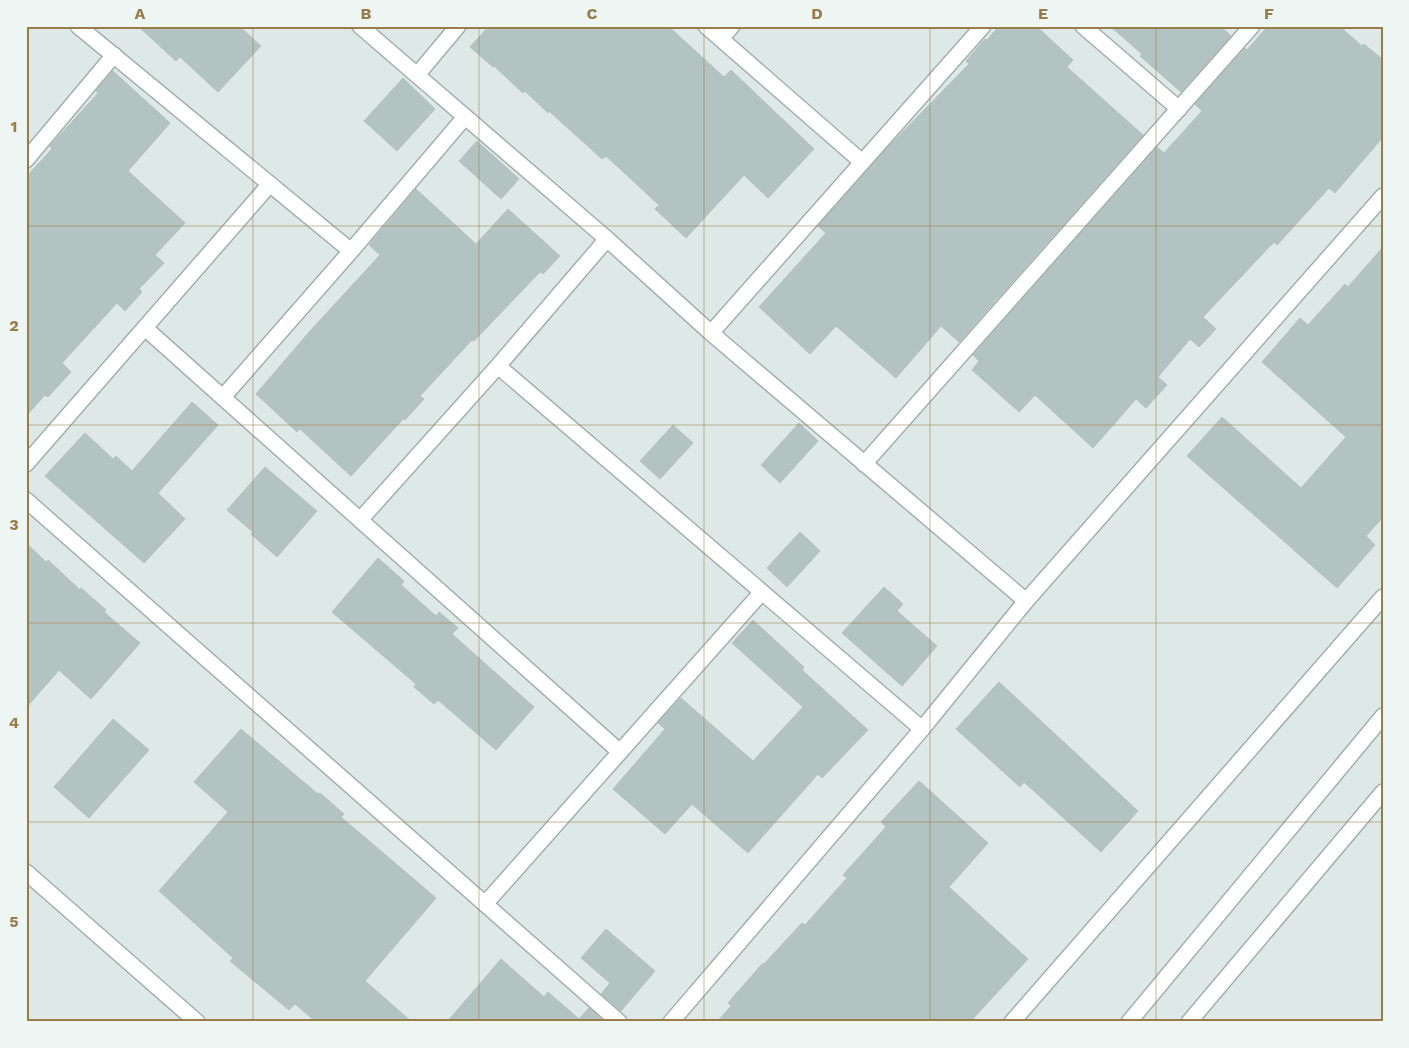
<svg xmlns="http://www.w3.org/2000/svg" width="1409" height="1048" viewBox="0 0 1409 1048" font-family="'Work Sans',sans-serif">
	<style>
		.building { fill: #b3c3c1; stroke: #b1c2c0 }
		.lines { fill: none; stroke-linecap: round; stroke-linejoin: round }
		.minor-casing { stroke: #a1b0af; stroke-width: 18 }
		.tertiary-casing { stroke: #a1b0af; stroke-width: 18 }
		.minor { stroke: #fff; stroke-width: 15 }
		.tertiary { stroke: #fff; stroke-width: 15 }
		.grid { fill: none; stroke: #9a7c4b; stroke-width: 1; stroke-opacity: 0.55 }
		.neatline { fill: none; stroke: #9a7c4b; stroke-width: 2 }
		.grid-label { font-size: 16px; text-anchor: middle; font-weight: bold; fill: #9a7c4b }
	</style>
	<rect width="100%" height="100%" fill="#dee9e7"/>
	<!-- building -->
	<g class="building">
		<path d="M138,26H239L261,46L218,92L180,57L176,61Z"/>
		<path d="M489,26H668L724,77L731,70L814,149L768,198L744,175L686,238L655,209L659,205L606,156L602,159L549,111L548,113L525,91L523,93L494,66L493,67L470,47Z"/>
		<path d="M999,26H1036L1073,60L1067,67L1143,135L959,342L941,326L896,378L836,326L810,354L759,307L826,233L818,226L884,151L969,64L966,61L985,39L987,40Z"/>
		<path d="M1110,26H1220L1231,36L1181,92L1140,56L1142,54Z"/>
		<path d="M1268,26H1339L1362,46L1364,44L1383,60V137L1335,193L1329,188L1277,245L1274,242L1203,317L1216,329L1199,347L1190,339L1158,377L1167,385L1146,408L1136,399L1093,448L1035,395L1019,412L972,370L979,361L973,355L1157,147L1164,153L1202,111L1195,104L1245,48L1247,50Z"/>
		<path d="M113,71L170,123L128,171L185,223L155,255L164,263L139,289L142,292L125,311L117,303L62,363L71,372L48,397L45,395L26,416V177L52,149L50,146L98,93L96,91Z"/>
		<path d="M403,78L435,109L397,151L364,121Z"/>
		<path d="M477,141L519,179L501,199L459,161Z"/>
		<path d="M416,189L476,244L508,209L560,256L543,274L540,272L474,341L472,340L420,396L424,399L405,420L404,418L351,476L300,429L297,432L256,394L310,331L380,255L369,245Z"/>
		<path d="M1383,247V517L1366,536L1375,545L1337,588L1187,456L1222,417L1301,488L1346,437L1262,362L1300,318L1308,325L1345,284L1348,287Z"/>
		<path d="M192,402L218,425L158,493L185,519L144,563L45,476L85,433L113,459L116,456L132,471Z"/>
		<path d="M799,423L818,441L780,483L761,465Z"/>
		<path d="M673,425L693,443L660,479L640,461Z"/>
		<path d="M265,467L317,511L277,557L251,534L253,532L227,510Z"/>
		<path d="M800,532L820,551L787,587L767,568Z"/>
		<path d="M26,543L46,562L48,560L80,590L81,588L106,610L104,612L140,643L91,699L59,670L26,708Z"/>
		<path d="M378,558L404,581L401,585L436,616L439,612L458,628L452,634L534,707L496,750L438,700L434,704L414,687L416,684L332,612Z"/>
		<path d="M884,587L903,604L897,611L937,646L902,686L842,633Z"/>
		<path d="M753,620L804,667L802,670L868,730L822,778L818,774L748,853L692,804L665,834L613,789L665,729L658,723L681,698L753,761L803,707L732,643Z"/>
		<path d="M999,682L1138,811L1101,852L1024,782L1020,787L956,729Z"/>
		<path d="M113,719L149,750L89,818L54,787Z"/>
		<path d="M241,729L318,794L320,793L344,814L341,817L436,898L365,981L412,1022H316L295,1004L289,1010L230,961L233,958L159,891L228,812L194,782Z"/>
		<path d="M919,781L988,843L949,887L1028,959L970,1022H717L731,1006L728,1003L763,963L764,964L802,923L805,925L847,878L843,875L886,827L881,822Z"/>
		<path d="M606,929L655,971L621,1011L601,994L610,983L581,958Z"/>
		<path d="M501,959L544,997L548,992L579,1019L589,1008L605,1022H447Z"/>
	</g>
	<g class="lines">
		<!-- minor casing -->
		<g class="minor-casing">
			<g id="minor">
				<path d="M78,26L351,251"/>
				<path d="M360,26L607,239L711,333L1026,601"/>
				<path d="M706,26L862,162"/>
				<path d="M1083,26L1179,109"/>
				<path d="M721,39L732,26"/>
				<path d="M417,75L458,26"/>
				<path d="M26,160L114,55"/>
				<path d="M145,328L620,752"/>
				<path d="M711,333L983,26"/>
				<path d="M498,366L922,729"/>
				<path d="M223,397L351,251L465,117"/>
				<path d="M26,464L270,184"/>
				<path d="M864,464L1252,26"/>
				<path d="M26,500L619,1022"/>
				<path d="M360,520L498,366L607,239"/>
				<path d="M26,872L197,1022"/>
				<path d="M485,904L762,592"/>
				<path d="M671,1022L922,729L1026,601L1383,196"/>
				<path d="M1012,1022L1383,597"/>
			</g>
		</g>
		<!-- tertiary casing -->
		<g class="tertiary-casing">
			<g id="tertiary">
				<path d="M1129,1022L1383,716"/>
				<path d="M1189,1022L1383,792"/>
			</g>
		</g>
		<!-- minor -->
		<use href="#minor" class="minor"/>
		<!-- tertiary -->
		<use href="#tertiary" class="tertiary"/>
	</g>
	<!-- grid -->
	<path class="grid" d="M253,26V1022M479,26V1022M704,26V1022M930,26V1022M1156,26V1022M26,226H1383M26,425H1383M26,623H1383M26,822H1383"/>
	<!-- border -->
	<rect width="1409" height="1048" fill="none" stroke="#eef6f4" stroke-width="55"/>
	<rect x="28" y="28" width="1354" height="992" class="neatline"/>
	<g class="grid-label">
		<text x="140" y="19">A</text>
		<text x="366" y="19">B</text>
		<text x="592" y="19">C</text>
		<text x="817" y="19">D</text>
		<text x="1043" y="19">E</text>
		<text x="1269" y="19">F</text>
		<text x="14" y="132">1</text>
		<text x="14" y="331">2</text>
		<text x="14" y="530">3</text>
		<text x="14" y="728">4</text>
		<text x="14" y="927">5</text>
	</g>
</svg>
